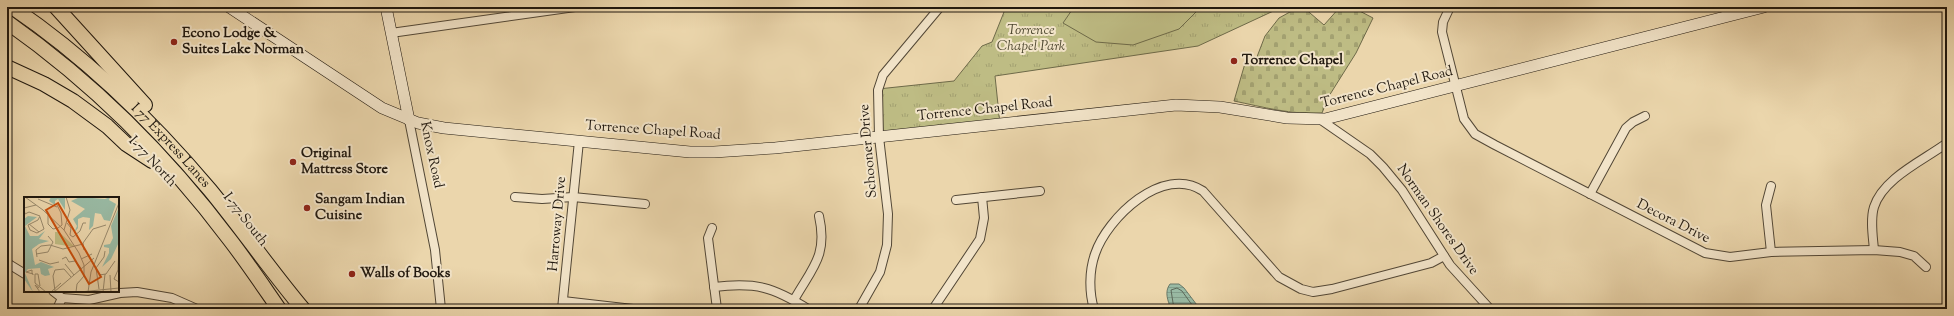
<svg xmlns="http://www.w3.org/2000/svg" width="1954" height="316" viewBox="0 0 1954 316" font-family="'Sorts Mill Goudy',serif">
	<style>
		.grass { fill: url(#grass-tufts); stroke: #6e6a49 }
		.cemetery { fill: url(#cemetery-stones); stroke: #6e6a49 }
		.pitch { fill: #bebc84; stroke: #6e6a49 }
		.water { fill: url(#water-rules); stroke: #687968 }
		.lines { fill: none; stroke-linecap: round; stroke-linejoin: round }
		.shore { stroke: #5c6859; stroke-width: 1 }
		.street-casing { stroke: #524736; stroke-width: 10 }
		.secondary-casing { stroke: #1f170e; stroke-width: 12 }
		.highway-casing { stroke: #1f170e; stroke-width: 16 }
		.street { stroke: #f2e4c9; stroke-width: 8 }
		.secondary { stroke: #f2e4c9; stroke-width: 11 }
		.highway { stroke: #ebd6ac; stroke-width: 14 }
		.poi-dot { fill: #8f2418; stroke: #f2e4c9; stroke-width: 1.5 }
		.labels { text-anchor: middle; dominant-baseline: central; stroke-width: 4; stroke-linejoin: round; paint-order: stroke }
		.park-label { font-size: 14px; font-style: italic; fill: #4f4931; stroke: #f2e4c9 }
		.poi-label { font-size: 14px; font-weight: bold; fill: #1f170e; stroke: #f2e4c9; text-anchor: start }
		.street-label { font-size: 14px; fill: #1f170e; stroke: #f2e4c9 }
		.inset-road { fill: none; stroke: #998a6d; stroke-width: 1 }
		.view { fill: #ca4f0c; fill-opacity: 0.15; stroke: #ca4f0c; stroke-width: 2 }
		.inset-edge { fill: none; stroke: #1f170e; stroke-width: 2 }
	</style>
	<defs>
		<pattern id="grass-tufts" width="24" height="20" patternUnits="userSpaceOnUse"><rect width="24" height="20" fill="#bebc84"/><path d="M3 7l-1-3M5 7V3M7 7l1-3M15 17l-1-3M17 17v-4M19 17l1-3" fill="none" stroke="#a3a171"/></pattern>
		<pattern id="cemetery-stones" width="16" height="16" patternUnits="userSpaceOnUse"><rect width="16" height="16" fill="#bebc84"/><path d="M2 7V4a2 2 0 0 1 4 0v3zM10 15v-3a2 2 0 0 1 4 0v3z" fill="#a3a171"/></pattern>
		<pattern id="water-rules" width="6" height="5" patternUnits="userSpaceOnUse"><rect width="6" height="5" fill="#99baa4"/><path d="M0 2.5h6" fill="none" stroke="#839f8c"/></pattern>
	</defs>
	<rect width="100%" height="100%" fill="#ebd6ac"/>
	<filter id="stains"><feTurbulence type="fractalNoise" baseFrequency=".005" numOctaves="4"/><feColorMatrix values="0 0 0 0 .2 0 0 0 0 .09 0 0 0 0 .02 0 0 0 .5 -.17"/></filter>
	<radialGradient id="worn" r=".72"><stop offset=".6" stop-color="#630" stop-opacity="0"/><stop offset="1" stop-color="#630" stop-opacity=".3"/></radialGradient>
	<!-- grass -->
	<path class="grass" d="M1006,7H1282L1198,46L995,76L1000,124L879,137L878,89L954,81L982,46L992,42Z"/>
	<!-- cemetery -->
	<path class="cemetery" d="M1299,7H1303L1324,25L1340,7H1352L1373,18L1356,53L1329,96L1322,113C1292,115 1263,107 1234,101L1246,60L1255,62L1265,36L1279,18Z"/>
	<!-- pitch -->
	<path class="pitch" d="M1074,7H1201L1179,29L1133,45L1096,42L1063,23Z"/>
	<!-- water -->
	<path class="water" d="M1170,284H1179L1184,288L1200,309H1171C1168,301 1164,292 1170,284Z"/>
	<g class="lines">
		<!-- shore -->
		<path class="shore" d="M1174,309L1171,290L1177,288L1182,291L1195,309"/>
		<!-- street casing -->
		<g class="street-casing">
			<g id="street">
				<path d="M1450,7L1443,22L1442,32L1464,119L1475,134L1495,145L1705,253L1730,257L1771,252L1874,250L1900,252L1914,256L1926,267"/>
				<path d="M391,33L575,7"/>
				<path d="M409,120L435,250L441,309"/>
				<path d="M1321,120L1370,154L1383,167L1402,190L1450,265L1490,309"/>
				<path d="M1771,186L1766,205L1771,252"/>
				<path d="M1590,194L1626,128L1633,122L1645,116"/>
				<path d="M515,197L542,199L573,197L645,204"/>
				<path d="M956,200L1040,191"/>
				<path d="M712,228L708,238L717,309"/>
				<path d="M1874,250C1873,237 1870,220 1874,207C1883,178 1924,160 1947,143"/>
				<path d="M7,263L25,274"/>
				<path d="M714,287C756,282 773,287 808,309"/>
				<path d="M53,291L62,298"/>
				<path d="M62,298L89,300L120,293L137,292L172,298L197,309"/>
				<path d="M794,300C812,268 828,256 819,216"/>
				<path d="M563,301L633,309"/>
				<path d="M57,309L62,298"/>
				<path d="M562,309L579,141"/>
				<path d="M859,309L880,272L887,245L888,214L879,137L878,90L883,75L940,7"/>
				<path d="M933,309L980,239L984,218L982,197"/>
				<path d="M1094,309C1089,292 1089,271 1095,254C1107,218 1163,164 1203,191L1279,277L1301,289L1313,292L1332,289L1431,263L1444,256"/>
			</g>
		</g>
		<!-- secondary casing -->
		<g class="secondary-casing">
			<g id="secondary">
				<path d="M229,7L382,108L418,123L444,128L690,152H714L775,148L1176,105L1220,107L1287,118L1325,119L1764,7"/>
				<path d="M386,7L409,120"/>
			</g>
		</g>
		<!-- highway casing -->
		<g class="highway-casing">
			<g id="highway">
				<path id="s1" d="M12,7C87,58 152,121 210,190C242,229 271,271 303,309"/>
				<path d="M56,7L145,105"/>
				<path d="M7,22C92,82 167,156 230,240C247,262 263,286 279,309"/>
				<path d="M7,67L44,84L73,101L107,126L126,144L152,161"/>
			</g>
		</g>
		<!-- street -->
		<use href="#street" class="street"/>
		<!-- secondary -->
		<use href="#secondary" class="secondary"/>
		<!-- highway -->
		<use href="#highway" class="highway"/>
	</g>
	<!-- markers -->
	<g class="poi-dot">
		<circle cx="174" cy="42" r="4"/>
		<circle cx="1234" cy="61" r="4"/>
		<circle cx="293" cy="162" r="4"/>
		<circle cx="307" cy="208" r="4"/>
		<circle cx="352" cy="274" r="4"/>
	</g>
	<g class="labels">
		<!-- park labels -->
		<g class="park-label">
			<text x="1031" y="31">Torrence<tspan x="1031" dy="16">Chapel Park</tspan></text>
		</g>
		<!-- poi labels -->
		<g class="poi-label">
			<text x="182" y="34">Econo Lodge &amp;<tspan x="182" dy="16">Suites Lake Norman</tspan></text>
			<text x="1242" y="61">Torrence Chapel</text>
			<text x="301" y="154">Original<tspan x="301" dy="16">Mattress Store</tspan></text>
			<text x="315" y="200">Sangam Indian<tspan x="315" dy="16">Cuisine</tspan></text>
			<text x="360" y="274">Walls of Books</text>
		</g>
		<!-- street labels -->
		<g class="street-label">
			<text transform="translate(1387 88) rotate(-14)">Torrence Chapel Road</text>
			<text transform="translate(985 110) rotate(-6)">Torrence Chapel Road</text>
			<text transform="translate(653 131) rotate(4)">Torrence Chapel Road</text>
			<text stroke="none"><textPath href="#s1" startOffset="211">I 77 Express Lanes</textPath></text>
			<text transform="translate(869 151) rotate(-95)">Schooner Drive</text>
			<text transform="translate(431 155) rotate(78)">Knox Road</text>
			<text transform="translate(152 162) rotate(47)">I-77 North</text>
			<text transform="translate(245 220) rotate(52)">I-77 South</text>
			<text transform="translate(1437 220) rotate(55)">Norman Shores Drive</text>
			<text transform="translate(1673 222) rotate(27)">Decora Drive</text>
			<text transform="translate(558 224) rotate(-85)">Harroway Drive</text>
		</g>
	</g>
	<!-- overview -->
	<g transform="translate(24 197)">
		<rect width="95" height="95" fill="#ebd6ac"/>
		<path d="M31,35H35L51,50L31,47Z" fill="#bebc84"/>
		<path d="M27,0H41V13L34,2L31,4V8L25,4ZM56,0L81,2L86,0L85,3L92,7L86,24L80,23L77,17L71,16L69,29L65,33L66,21L59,20L54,22V31L50,36L53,29L49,22L61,12L47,4ZM95,10V45L87,62L78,70L85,56V51L80,50V48L86,47L89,41L87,29ZM4,19L13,20L1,29L6,39H14L21,34L15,42L25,44L15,47L8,52L11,68L17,65L30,70L24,72L26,78L21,79L17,77L16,71L4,72L1,76L9,95L0,82V22Z" fill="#99baa4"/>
		<path class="inset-road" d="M1,0L19,13L40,33L55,56L60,68V79L53,87L52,95M14,2L33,10M0,11L12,8M0,12L1,17L5,15L16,19L14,23L4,28L6,33L13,36L20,32M24,17V27L29,32L34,31L38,28L37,16L33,8M16,20L20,32M43,26L47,31L46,38L49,40L56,34L59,26H62M5,27L15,35M40,33L46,13L42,0M95,49L94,73L90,82L95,85M60,53L59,46L69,32L82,28M12,57L24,55L29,45L24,39M13,60L12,53L17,49L26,48L39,52L59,47M38,62L42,60L45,65L51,64L57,71M57,62L68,57M15,63L26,67L35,65M41,67L50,78M9,77L2,75L8,73V76L9,77V78M75,78L82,77L91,64M86,78L87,95M16,89L14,77H11V86L22,95M15,91L11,88L16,95M75,92L72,71L80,60L81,54M31,94L29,79L31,73L40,72L47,80M27,95L37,86M30,95L70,61M56,95L95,91M64,95L67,75L95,6M79,95L81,77"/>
		<path class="view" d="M34,6L77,80L65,87L22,13Z"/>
		<rect width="95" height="95" class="inset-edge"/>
	</g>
	<!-- margin -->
	<rect width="1954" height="316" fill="none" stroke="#ebd6ac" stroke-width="24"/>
	<rect x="8" y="8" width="1938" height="300" fill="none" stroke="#1f170e" stroke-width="2"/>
	<rect x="12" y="12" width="1930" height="292" fill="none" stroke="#1f170e"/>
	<rect width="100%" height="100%" filter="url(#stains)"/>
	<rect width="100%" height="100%" fill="url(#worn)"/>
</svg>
